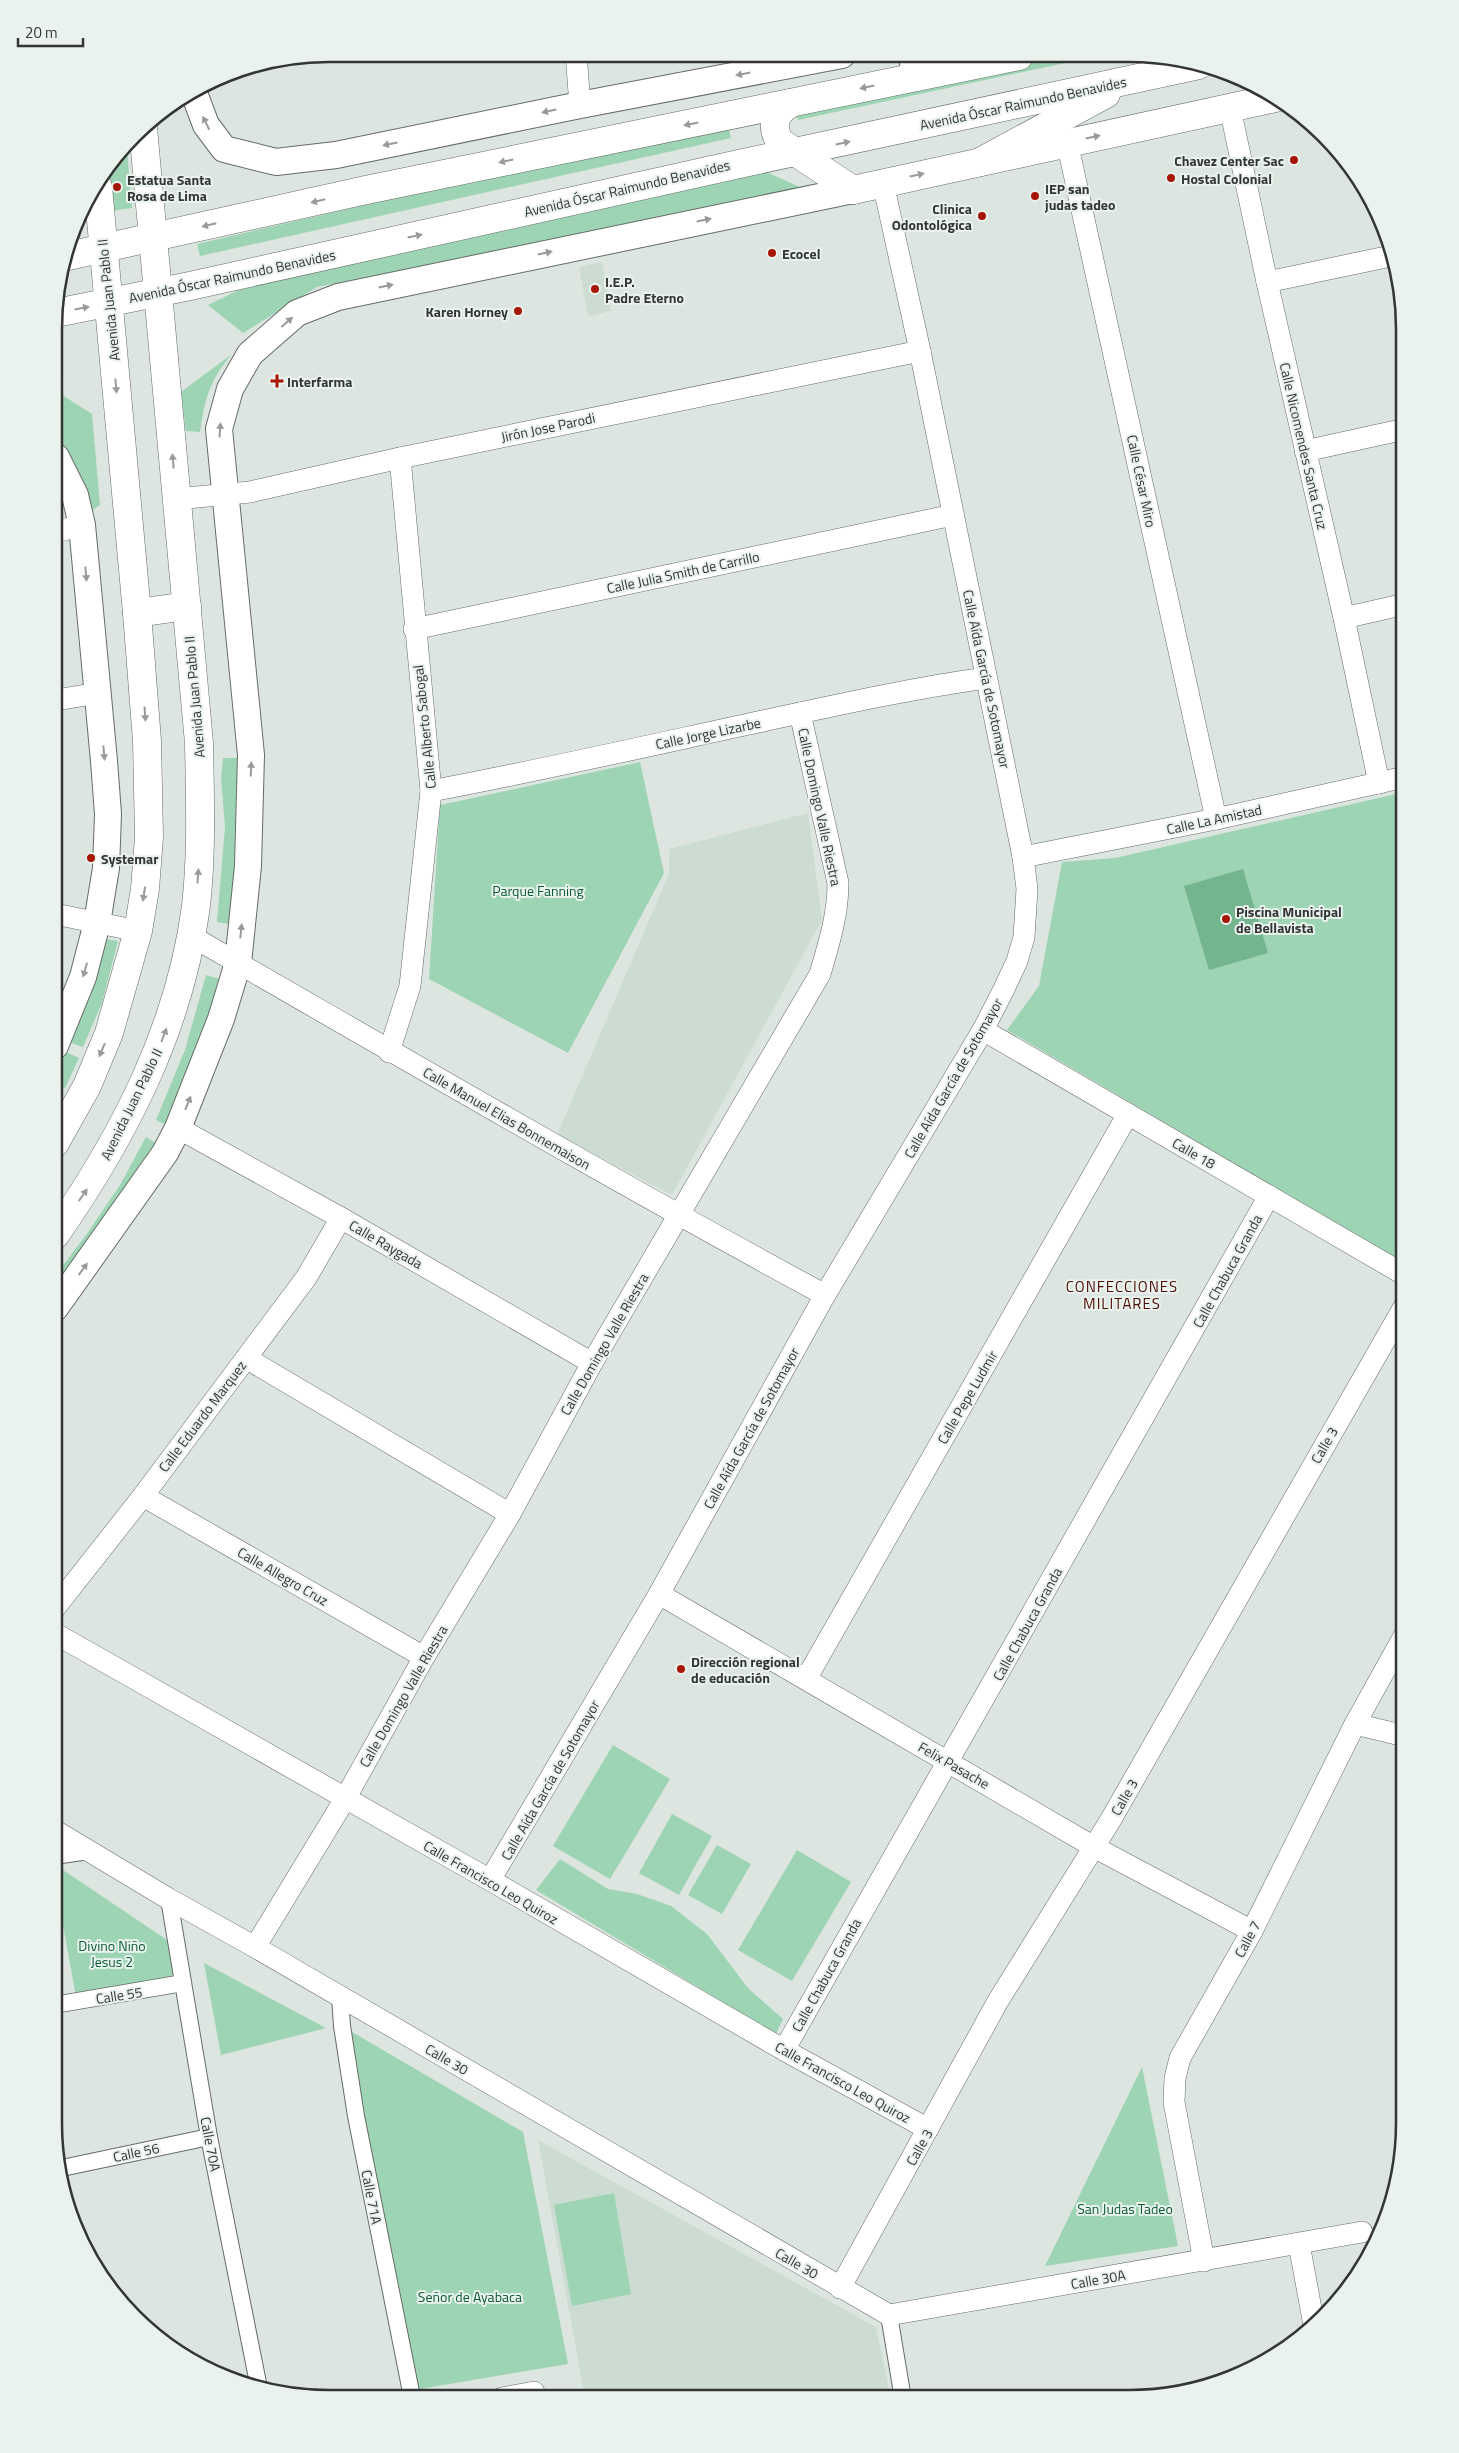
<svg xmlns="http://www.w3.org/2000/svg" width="1459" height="2453" viewBox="0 0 1459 2453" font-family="'Titillium Web',sans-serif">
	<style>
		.built { fill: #cddcd2 }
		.green { fill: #9dd4b3 }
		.water { fill: #74b58f }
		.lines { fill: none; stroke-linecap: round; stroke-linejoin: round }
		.pedestrian-casing { stroke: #656c68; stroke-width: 18 }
		.minor-casing { stroke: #656c68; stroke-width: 22 }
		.tertiary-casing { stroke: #656c68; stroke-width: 28 }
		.secondary-casing { stroke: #656c68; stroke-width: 29 }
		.primary-casing { stroke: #656c68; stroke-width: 29 }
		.pedestrian { stroke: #fff; stroke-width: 16 }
		.minor { stroke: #fff; stroke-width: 21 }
		.tertiary { stroke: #fff; stroke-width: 26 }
		.secondary { stroke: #fff; stroke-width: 28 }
		.primary { stroke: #fff; stroke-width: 28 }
		.oneway { fill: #999a9a }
		.poi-dot { fill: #a71503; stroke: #eaf2ed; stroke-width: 2 }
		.labels { text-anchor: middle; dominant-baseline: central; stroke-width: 4; stroke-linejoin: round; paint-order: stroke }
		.street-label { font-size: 14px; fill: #333634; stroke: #eaf2ed }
		.poi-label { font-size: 14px; font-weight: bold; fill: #333634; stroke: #eaf2ed; text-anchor: start }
		.park-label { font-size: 14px; fill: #0a5c38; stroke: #eaf2ed }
		.neighbourhood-label { font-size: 15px; letter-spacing: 1px; fill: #4f0b04; stroke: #eaf2ed }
		.rim { fill: none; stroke: #333634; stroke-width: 2.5 }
	</style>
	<rect width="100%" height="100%" fill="#dde5e0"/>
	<!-- built -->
	<g class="built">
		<path d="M602,262L611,311L588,316L579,267Z"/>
		<path d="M808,813L822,920L672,1195L557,1135L669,874V849Z"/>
		<path d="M538,2140L876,2327L891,2399L585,2398Z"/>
	</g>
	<!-- green -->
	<g class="green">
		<path d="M1043,56H1098L798,120L794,107Z"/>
		<path d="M727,121L731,138L200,256L197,244Z"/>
		<path d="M127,149L132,208L104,212L102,182Z"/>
		<path d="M764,171L804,189L317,287L243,333L208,305L247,286Z"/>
		<path d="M232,354C209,381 205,399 200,432L186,431L181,392Z"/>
		<path d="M56,391L92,414L100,505L82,517L56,456Z"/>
		<path d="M223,758H237L239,826L230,924L217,922L225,827L221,778Z"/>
		<path d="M640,762L664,873L568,1053L429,979L440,805Z"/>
		<path d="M1405,792V1264L1007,1030L1039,986L1062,862L1115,858Z"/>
		<path d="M106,939L118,941L102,1003L83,1047L71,1043L98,974Z"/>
		<path d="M206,975L220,979L198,1052L168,1126L156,1120L185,1050Z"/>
		<path d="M66,1052L79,1058L65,1088L55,1085V1077Z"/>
		<path d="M146,1137L159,1145L55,1297V1276L86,1235L120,1185Z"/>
		<path d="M613,1745L670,1779L610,1879L553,1846Z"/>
		<path d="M672,1814L712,1836L679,1895L639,1873Z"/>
		<path d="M717,1845L751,1864L722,1914L688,1895Z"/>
		<path d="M797,1850L851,1882L792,1981L738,1950Z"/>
		<path d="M560,1859L608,1889L637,1894L671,1906L707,1934L748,1988L783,2019L776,2034L536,1890Z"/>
		<path d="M54,1864L176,1946L172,1986L77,2002L54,1876Z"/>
		<path d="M204,1963L326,2028L221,2055Z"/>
		<path d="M342,2026L523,2132L568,2364L402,2392Z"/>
		<path d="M1142,2067L1178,2246L1045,2266Z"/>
		<path d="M614,2193L631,2294L572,2306L554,2205Z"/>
	</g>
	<!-- water -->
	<path class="water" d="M1243,869L1268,953L1209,970L1184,886Z"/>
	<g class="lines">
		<!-- pedestrian casing -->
		<g class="pedestrian-casing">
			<g id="pedestrian">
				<path d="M54,1856L89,1851"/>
				<path d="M169,1899L209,2137L259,2388"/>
				<path d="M340,1996L342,2026L356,2116L412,2397"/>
				<path d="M54,2005L183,1983"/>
				<path d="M62,2168L209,2137"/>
				<path d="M889,2315L903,2399"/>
			</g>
		</g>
		<!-- minor casing -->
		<g class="minor-casing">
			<g id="minor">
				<path d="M576,54L580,105"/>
				<path d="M1230,108L1267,282L1344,618L1379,783"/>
				<path d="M1067,142L1216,819"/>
				<path d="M1267,282L1391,256"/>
				<path d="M1305,451L1405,429"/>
				<path d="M176,499L250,492L400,458L920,351"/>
				<path d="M56,532L82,525"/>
				<path d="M1344,618L1405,604"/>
				<path d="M414,629L953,515"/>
				<path d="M56,700L98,693"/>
				<path d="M431,791C537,771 643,747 749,724C828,707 907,689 986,678"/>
				<path d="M1023,857L1216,819L1405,777"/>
				<path d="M55,914L138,931"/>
				<path d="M191,936C402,1057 612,1180 825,1295"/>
				<path d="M983,1030L1405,1275"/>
				<path d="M389,1052L410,986L431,791L400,458"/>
				<path d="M178,1128L341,1218L592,1363"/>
				<path d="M246,1358L510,1514"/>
				<path d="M143,1496L424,1657"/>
				<path d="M659,1594L1094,1847L1252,1931"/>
				<path d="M54,1609L143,1496L306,1278L341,1218"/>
				<path d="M54,1633L490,1880L784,2050L928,2129"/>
				<path d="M806,1679L1128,1114"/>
				<path d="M1355,1724L1405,1736"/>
				<path d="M54,1830L169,1899L255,1947L889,2315L1362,2232"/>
				<path d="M490,1880L659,1594L825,1295L983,1030L1004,989L1017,961L1024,937L1027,889L1023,857L920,351L883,183"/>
				<path d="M255,1947L345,1799L424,1657L510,1514L592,1363L820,974C829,943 838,915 838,883L800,713"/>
				<path d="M784,2050L1269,1196"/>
				<path d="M1299,2244L1314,2325"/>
				<path d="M1204,2261L1174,2102L1175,2078L1180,2058L1252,1931L1355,1724L1405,1634"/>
				<path d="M840,2288L998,2001L1110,1821L1405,1305"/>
				<path d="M502,2398L534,2392"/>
			</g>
		</g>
		<!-- tertiary casing -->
		<g class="tertiary-casing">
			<g id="tertiary">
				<path d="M912,55L915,77"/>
				<path d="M194,93L206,125L224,149L276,162L336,155L580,105L842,55"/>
				<path d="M55,1046L83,977L97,923L106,868L108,814L104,761L82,525L75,495L56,457"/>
				<path d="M55,1308L165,1153L178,1128L221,1019L238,963L248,866L251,755L219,429L230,389L250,354L297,313L338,297L853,190"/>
			</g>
		</g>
		<!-- secondary casing -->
		<g class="secondary-casing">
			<g id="secondary">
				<path d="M853,190L1275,98"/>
				<path d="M137,613L187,606"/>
				<path d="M55,1143L87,1086L109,1033L138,931L145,889L149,837L147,741L137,613L98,187"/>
				<path d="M55,1235C124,1136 180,1028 196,906C202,852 200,798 199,743L143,128"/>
			</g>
		</g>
		<!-- primary casing -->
		<g class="primary-casing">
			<g id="primary">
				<path d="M791,103C775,112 770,126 780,142L853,190"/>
				<path d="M980,162L1106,94"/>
				<path d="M68,256L366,190L1019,56"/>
				<path d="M56,313L190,286L739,164L1199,65"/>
			</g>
		</g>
		<!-- pedestrian -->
		<use href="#pedestrian" class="pedestrian"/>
		<!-- minor -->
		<use href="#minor" class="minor"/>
		<!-- tertiary -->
		<use href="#tertiary" class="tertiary"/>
		<!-- secondary -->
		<use href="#secondary" class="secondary"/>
		<!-- primary -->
		<use href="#primary" class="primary"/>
	</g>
	<!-- one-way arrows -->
	<defs><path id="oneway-solid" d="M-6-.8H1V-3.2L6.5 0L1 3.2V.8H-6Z" transform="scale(1.25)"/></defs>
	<g class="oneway">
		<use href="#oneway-solid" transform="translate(743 74) rotate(169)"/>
		<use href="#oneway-solid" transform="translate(867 87) rotate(168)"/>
		<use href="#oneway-solid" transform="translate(549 111) rotate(168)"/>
		<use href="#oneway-solid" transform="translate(206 123) rotate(-116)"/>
		<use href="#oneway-solid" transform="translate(691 124) rotate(169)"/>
		<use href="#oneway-solid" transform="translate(1093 137) rotate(-12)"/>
		<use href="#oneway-solid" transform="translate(843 143) rotate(-12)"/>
		<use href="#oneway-solid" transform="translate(390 144) rotate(168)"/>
		<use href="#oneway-solid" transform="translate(506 161) rotate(168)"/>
		<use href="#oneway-solid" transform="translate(917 175) rotate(-12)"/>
		<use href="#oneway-solid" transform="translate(318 201) rotate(167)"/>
		<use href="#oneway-solid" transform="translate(704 220) rotate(-11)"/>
		<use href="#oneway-solid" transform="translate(209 225) rotate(167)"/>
		<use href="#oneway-solid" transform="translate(415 236) rotate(-12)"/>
		<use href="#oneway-solid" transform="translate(545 253) rotate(-12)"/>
		<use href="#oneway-solid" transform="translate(386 286) rotate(-12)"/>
		<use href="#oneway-solid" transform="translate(82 308) rotate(-11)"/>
		<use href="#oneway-solid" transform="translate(287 322) rotate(-41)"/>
		<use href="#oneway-solid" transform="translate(116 386) rotate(85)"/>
		<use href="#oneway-solid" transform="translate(220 430) rotate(-86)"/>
		<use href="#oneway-solid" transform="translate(173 461) rotate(-95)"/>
		<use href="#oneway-solid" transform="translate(86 574) rotate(85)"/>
		<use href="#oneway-solid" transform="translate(145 714) rotate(86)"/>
		<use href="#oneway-solid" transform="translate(104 753) rotate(85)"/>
		<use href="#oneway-solid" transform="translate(251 769) rotate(-88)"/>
		<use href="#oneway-solid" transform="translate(198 876) rotate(-86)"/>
		<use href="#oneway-solid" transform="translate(144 894) rotate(98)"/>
		<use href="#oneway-solid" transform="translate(241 931) rotate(-84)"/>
		<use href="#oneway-solid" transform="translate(85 970) rotate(106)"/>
		<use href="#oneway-solid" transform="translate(164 1035) rotate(-69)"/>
		<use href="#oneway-solid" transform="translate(102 1050) rotate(113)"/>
		<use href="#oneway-solid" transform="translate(188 1103) rotate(-68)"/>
		<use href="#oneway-solid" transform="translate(83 1195) rotate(-55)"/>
		<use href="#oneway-solid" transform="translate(83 1269) rotate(-54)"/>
	</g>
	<!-- markers -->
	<g class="poi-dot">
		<circle cx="1294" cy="160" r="5"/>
		<circle cx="1171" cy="178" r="5"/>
		<circle cx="117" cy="187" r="5"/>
		<circle cx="1035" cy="196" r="5"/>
		<circle cx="982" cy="216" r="5"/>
		<circle cx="772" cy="253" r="5"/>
		<circle cx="595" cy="289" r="5"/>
		<circle cx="518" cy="311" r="5"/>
		<path d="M274.5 373.5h5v5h5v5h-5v5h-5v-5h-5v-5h5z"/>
		<circle cx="91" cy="858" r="5"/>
		<circle cx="1226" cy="919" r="5"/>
		<circle cx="681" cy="1669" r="5"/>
	</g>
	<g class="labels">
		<!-- street labels -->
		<g class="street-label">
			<text transform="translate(1023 103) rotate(-12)">Avenida Óscar Raimundo Benavides</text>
			<text transform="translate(627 188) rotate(-13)">Avenida Óscar Raimundo Benavides</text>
			<text transform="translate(232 276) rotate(-12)">Avenida Óscar Raimundo Benavides</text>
			<text transform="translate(108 300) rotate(-96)">Avenida Juan Pablo II</text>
			<text transform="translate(548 427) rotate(-12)">Jirón Jose Parodi</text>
			<text transform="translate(1304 446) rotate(77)">Calle Nicomendes Santa Cruz</text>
			<text transform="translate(1142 481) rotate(78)">Calle César Miro</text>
			<text transform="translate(683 572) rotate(-12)">Calle Julia Smith de Carrillo</text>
			<text transform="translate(987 679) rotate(78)">Calle Aída García de Sotomayor</text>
			<text transform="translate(194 697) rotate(-95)">Avenida Juan Pablo II</text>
			<text transform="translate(424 727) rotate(-96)">Calle Alberto Sabogal</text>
			<text transform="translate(708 733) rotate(-12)">Calle Jorge Lizarbe</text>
			<text transform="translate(820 807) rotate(78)">Calle Domingo Valle Riestra</text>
			<text transform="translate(1214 819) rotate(-12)">Calle La Amistad</text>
			<text transform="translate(953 1078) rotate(-60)">Calle Aída García de Sotomayor</text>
			<text transform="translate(131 1104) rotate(-64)">Avenida Juan Pablo II</text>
			<text transform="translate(507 1118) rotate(30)">Calle Manuel Elias Bonnemaison</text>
			<text transform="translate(1194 1153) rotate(30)">Calle 18</text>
			<text transform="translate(386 1244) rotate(30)">Calle Raygada</text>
			<text transform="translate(1227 1271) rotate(-61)">Calle Chabuca Granda</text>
			<text transform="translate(604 1344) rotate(-60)">Calle Domingo Valle Riestra</text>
			<text transform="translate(967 1397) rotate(-60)">Calle Pepe Ludmir</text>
			<text transform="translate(202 1416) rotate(-53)">Calle Eduardo Marquez</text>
			<text transform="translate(751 1428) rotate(-61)">Calle Aída García de Sotomayor</text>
			<text transform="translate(1324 1445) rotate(-60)">Calle 3</text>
			<text transform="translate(283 1576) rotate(30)">Calle Allegro Cruz</text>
			<text transform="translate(1027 1624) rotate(-61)">Calle Chabuca Granda</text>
			<text transform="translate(403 1696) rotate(-60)">Calle Domingo Valle Riestra</text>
			<text transform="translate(954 1765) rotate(30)">Felix Pasache</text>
			<text transform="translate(550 1780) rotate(-60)">Calle Aída García de Sotomayor</text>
			<text transform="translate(1124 1797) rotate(-60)">Calle 3</text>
			<text transform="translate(491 1882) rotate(30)">Calle Francisco Leo Quiroz</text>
			<text transform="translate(1247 1939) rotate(-62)">Calle 7</text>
			<text transform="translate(826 1975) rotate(-61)">Calle Chabuca Granda</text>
			<text transform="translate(119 1995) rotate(-9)">Calle 55</text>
			<text transform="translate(447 2059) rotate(30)">Calle 30</text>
			<text transform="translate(843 2082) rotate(29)">Calle Francisco Leo Quiroz</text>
			<text transform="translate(211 2144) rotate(79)">Calle 70A</text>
			<text transform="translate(919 2147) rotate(-61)">Calle 3</text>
			<text transform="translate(136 2152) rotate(-12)">Calle 56</text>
			<text transform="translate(372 2197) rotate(79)">Calle 71A</text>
			<text transform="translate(797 2263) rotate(30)">Calle 30</text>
			<text transform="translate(1098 2279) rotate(-10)">Calle 30A</text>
		</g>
		<!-- poi labels -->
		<g class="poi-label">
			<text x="1284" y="160" text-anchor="end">Chavez Center Sac</text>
			<text x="1181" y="178">Hostal Colonial</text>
			<text x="127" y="179">Estatua Santa<tspan x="127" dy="16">Rosa de Lima</tspan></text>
			<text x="1045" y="188">IEP san<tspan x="1045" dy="16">judas tadeo</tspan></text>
			<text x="972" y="208" text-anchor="end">Clinica<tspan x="972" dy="16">Odontológica</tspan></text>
			<text x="782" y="253">Ecocel</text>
			<text x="605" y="281">I.E.P.<tspan x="605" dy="16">Padre Eterno</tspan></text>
			<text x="508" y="311" text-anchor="end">Karen Horney</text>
			<text x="287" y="381">Interfarma</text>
			<text x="101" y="858">Systemar</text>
			<text x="1236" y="911">Piscina Municipal<tspan x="1236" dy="16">de Bellavista</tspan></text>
			<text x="691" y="1661">Dirección regional<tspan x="691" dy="16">de educación</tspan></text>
		</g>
		<!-- park labels -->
		<g class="park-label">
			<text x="538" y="890">Parque Fanning</text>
			<text x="112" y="1945">Divino Niño<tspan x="112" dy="16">Jesus 2</tspan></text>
			<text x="1125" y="2208">San Judas Tadeo</text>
			<text x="470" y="2296">Señor de Ayabaca</text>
		</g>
		<!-- neighbourhood labels -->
		<g class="neighbourhood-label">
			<text x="1122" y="1286">CONFECCIONES<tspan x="1122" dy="17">MILITARES</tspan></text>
		</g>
	</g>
	<!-- crop -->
	<path d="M0 0H1459V2453H0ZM329 62H1129A267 267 0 0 1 1396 329V2123A267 267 0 0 1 1129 2390H329A267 267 0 0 1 62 2123V329A267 267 0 0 1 329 62Z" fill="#eaf2ed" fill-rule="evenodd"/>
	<path class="rim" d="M329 62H1129A267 267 0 0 1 1396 329V2123A267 267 0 0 1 1129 2390H329A267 267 0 0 1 62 2123V329A267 267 0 0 1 329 62Z"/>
	<!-- scale -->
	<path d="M18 38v8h65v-8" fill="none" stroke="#333634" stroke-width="2.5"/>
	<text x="25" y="38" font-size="15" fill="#333634" stroke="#eaf2ed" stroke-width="4" paint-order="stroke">20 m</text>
</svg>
